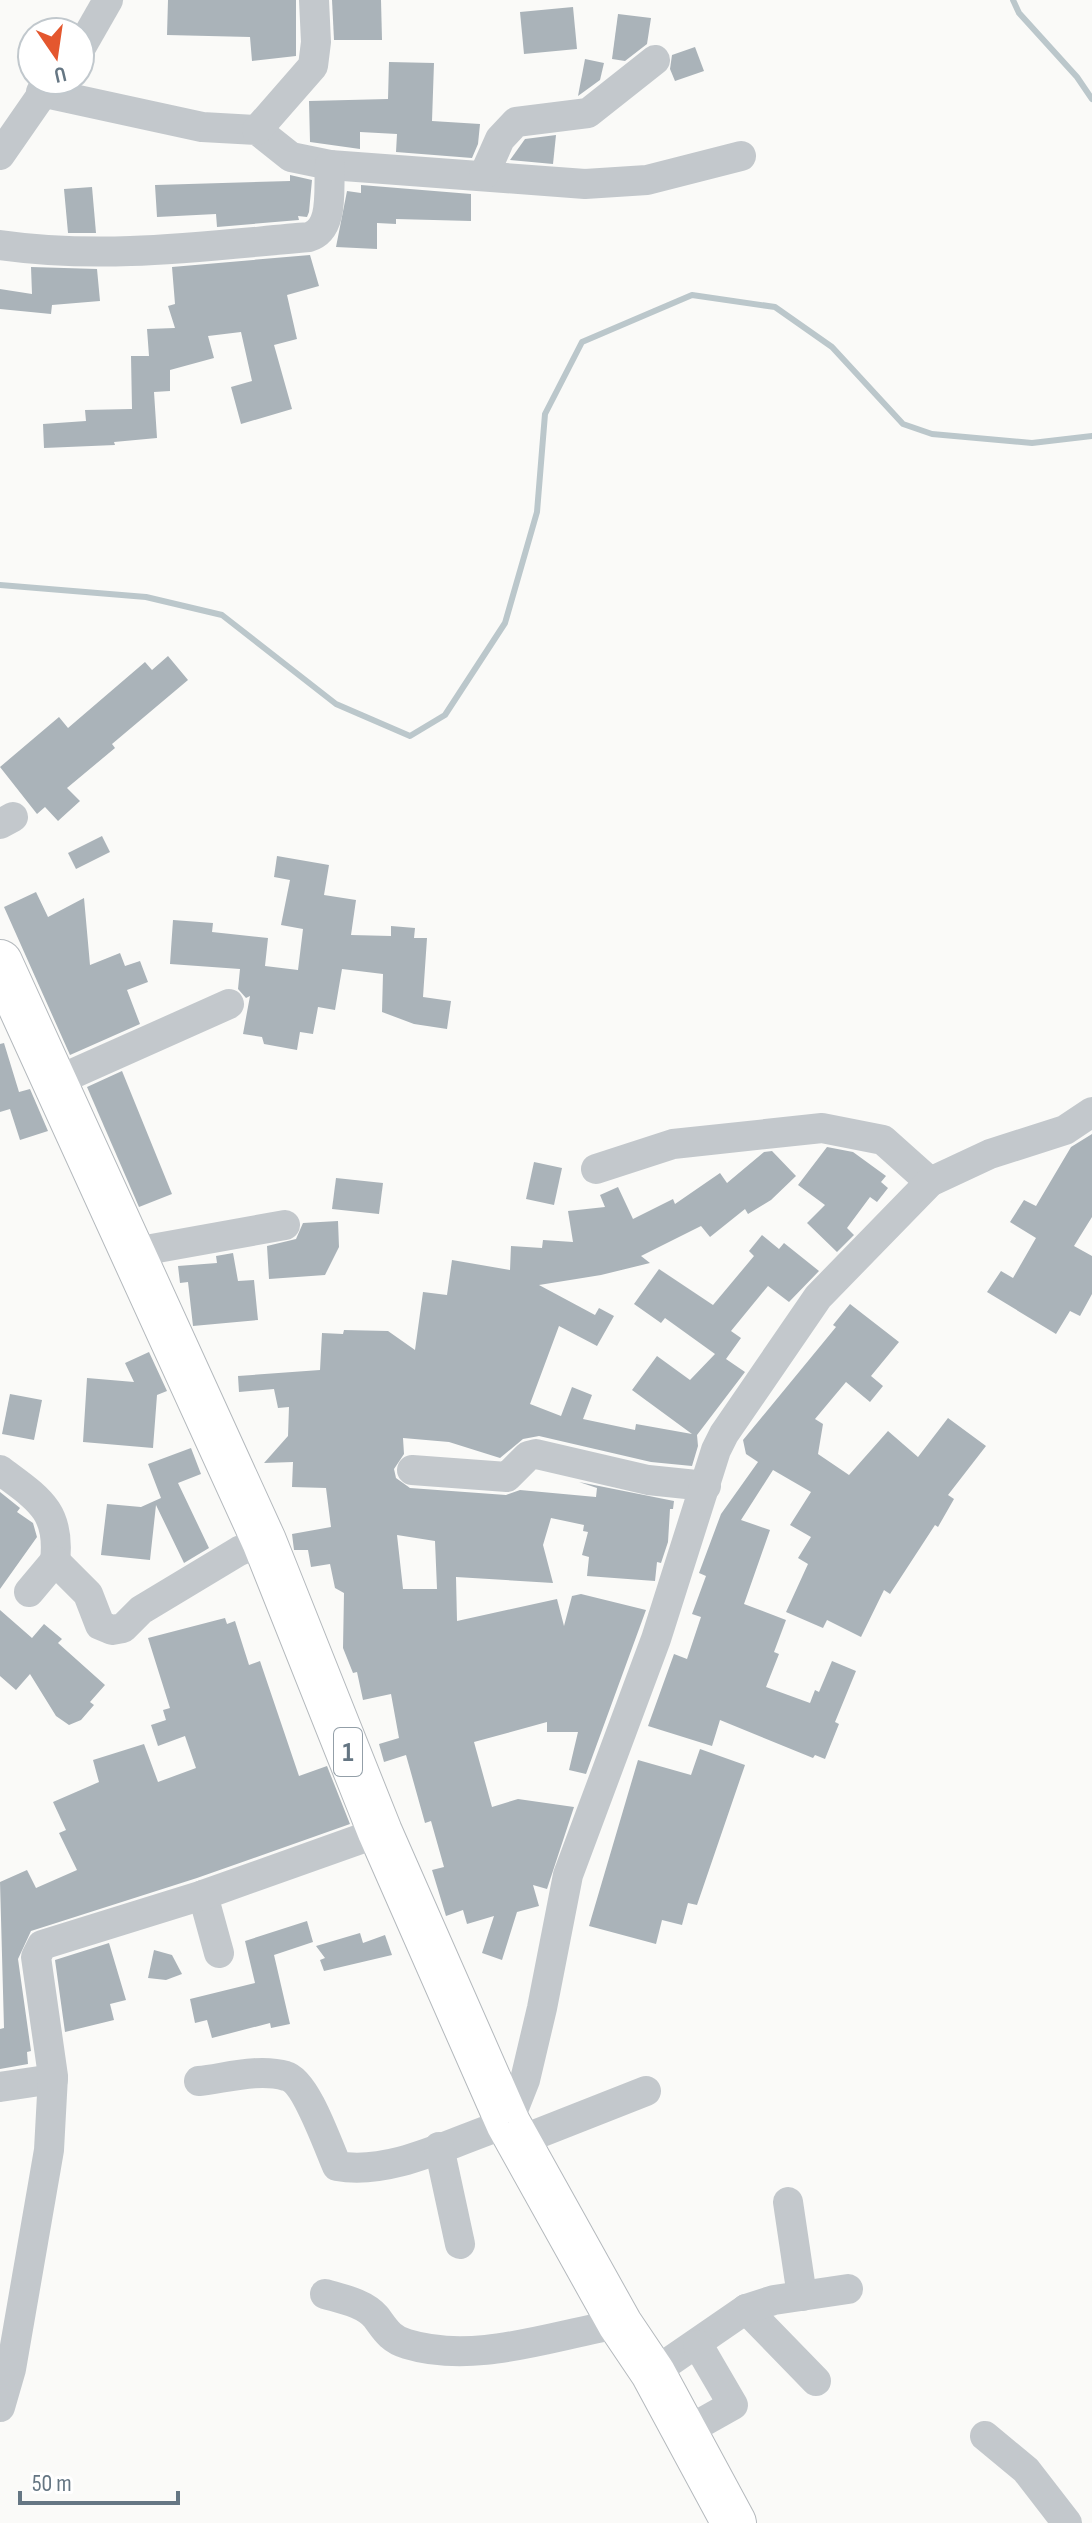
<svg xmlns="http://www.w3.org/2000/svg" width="1092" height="2523" viewBox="0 0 1092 2523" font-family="'Sofia Sans Condensed',sans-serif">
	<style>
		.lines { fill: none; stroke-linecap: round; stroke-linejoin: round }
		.stream { stroke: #bbc7cb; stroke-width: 6 }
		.building { fill: #aab3b9; fill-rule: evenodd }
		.highway-casing { stroke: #b4b9bd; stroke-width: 46 }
		.minor { stroke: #c3c8cc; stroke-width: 30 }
		.highway { stroke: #fff; stroke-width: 44 }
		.labels { text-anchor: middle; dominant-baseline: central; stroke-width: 8; stroke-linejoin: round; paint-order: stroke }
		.shield { fill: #fff; stroke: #939fa8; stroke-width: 2 }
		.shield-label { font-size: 28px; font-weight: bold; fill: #657683 }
	</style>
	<rect width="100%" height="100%" fill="#fafaf8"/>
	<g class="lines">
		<!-- stream -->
		<g class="stream">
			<path d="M1013,0L1019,13L1077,77L1092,99"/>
			<path d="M0,585L146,597L222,615L336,704L410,736L445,715L505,623L537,512L545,414L582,342L692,295L775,307L832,347L903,424L932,434L1032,443L1092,436"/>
		</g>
	</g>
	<!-- building -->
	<g class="building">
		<path d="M168,0H296V56L252,61L250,37L167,35Z"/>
		<path d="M332,0H381L382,40H334Z"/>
		<path d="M573,7L577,49L524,54L520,12Z"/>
		<path d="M618,14L651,18L647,44L625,61L612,59Z"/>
		<path d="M695,47L704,71L675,81L670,69L672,55Z"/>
		<path d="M585,59L604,63L600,80L578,96Z"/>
		<path d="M389,62L434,63L432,121L480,124L478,144L472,158L396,152L397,134L360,132V149L310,142L309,101L388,99Z"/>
		<path d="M556,135L553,164L510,160L525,139Z"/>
		<path d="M290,175L312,180L309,212L307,217L298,216L299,220L217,227L216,214L157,217L155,185L290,181Z"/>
		<path d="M361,185L471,194V221L396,219V224L377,223V249L336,247L347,191L361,193Z"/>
		<path d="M92,187L96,233H68L64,189Z"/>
		<path d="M310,255L319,286L287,295L297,339L274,345L292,409L241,424L231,387L252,381L241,332L208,336L214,358L170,370V391L154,392L157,438L114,442L115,445L44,448L43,424L86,421L85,410L132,409L131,356H149L147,329L175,328L168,306L175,304L172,267Z"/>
		<path d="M31,267L97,269L100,301L52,305L51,314L0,309V289L32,294Z"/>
		<path d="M168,656L188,680L112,744L115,748L67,788L80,801L58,821L45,807L37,814L0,767L59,717L68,728L145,662L152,670Z"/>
		<path d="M102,836L110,852L76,869L68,853Z"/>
		<path d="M277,856L329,865L324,895L356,900L351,935L391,936V926L415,928L414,938H427L423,997L451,1001L447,1029L414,1024L382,1012L383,974L342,969L335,1010L318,1007L313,1034L300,1032L297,1050L264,1044L262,1037L243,1034L250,996L246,998L238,989L240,969L170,964L173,920L213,923L212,932L268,938L265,966L298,970L303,929L281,925L290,880L274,877Z"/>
		<path d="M36,892L48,917L84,898L90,965L120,953L125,966L140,961L148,982L127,990L140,1024L70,1055L4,907Z"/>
		<path d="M4,1043L19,1092L30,1089L48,1131L20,1140L10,1109L0,1112V1044Z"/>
		<path d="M122,1071L172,1194L139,1207L87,1087Z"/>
		<path d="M1092,1134V1217L1074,1246L1092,1256V1294L1080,1316L1070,1311L1056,1334L987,1292L1001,1271L1013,1278L1036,1238L1010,1222L1024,1200L1036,1206L1071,1147Z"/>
		<path d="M827,1147L853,1152L886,1176L881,1182L888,1188L877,1202L870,1197L847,1228L854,1235L837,1252L807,1223L825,1205L798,1185Z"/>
		<path d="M772,1151L796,1176L771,1200L748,1214L745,1209L710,1237L701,1226L641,1256L650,1263L601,1275L539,1285L595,1315L599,1308L614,1316L597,1346L559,1326L530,1404L561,1416L572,1387L592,1395L583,1419L635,1430L636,1424L692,1434L632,1390L657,1356L690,1380L715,1354L665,1318L661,1323L634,1304L659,1269L713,1305L754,1256L749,1251L762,1235L779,1249L784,1243L819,1271L789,1302L768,1286L731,1331L741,1338L726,1359L745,1372L697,1435L698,1446L692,1466L651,1462L539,1436L523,1439L500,1458L449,1442L403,1438L404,1454L394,1469L396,1478L410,1488L506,1495L520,1490L596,1497L597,1488L579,1482L674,1501L673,1509H670L668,1542L661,1563L657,1562L655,1581L587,1576L589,1557L582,1555L588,1532L583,1531L584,1525L551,1518L543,1545L553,1583L456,1577L457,1621L557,1599L564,1626L572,1596L581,1594L646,1610L586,1774L569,1770L578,1732H547V1722L474,1742L492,1807L518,1799L574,1807L547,1889L533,1885L539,1906L517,1912L502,1960L482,1953L494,1916L467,1924L463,1910L446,1916L432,1870L444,1867L431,1821L425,1823L406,1755L384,1762L379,1744L399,1738L391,1694L363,1700L357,1672L353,1673L343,1648L344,1593L335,1588L330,1564L311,1567L308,1550H294L292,1534L331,1527L326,1488L292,1487L293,1462L264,1463L288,1436L289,1407L278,1408L274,1389L239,1392L238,1376L320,1370L322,1333L343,1334L344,1330L388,1331L415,1350L423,1292L447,1295L452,1260L510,1270L511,1246L542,1248L543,1240L573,1242L568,1211L605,1207L600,1195L618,1187L633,1219L673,1199L675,1204L720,1173L727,1183L764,1152ZM397,1535L435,1541L437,1589H403Z"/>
		<path d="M534,1162L562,1168L554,1205L526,1199Z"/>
		<path d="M336,1178L383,1183L379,1214L332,1209Z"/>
		<path d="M338,1221L339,1247L325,1275L269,1279L267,1246L296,1239L303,1223Z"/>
		<path d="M233,1253L238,1281L254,1280L258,1320L193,1326L188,1282L180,1283L178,1266L217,1263L216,1256Z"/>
		<path d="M850,1304L899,1342L871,1376L883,1386L870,1402L846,1382L815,1419L823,1424L818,1454L849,1475L888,1431L918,1457L948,1418L986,1446L948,1495L954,1499L938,1527L935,1525L890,1594L884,1590L861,1637L827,1620L823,1628L786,1612L808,1564L798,1558L811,1537L790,1525L811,1492L773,1470L741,1520L770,1530L744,1604L786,1620L774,1652L779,1654L766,1687L810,1703L815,1690L819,1692L832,1661L856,1671L835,1722L839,1724L825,1759L815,1755L813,1758L720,1720L712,1746L648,1726L674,1654L687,1659L701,1617L692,1614L706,1576L699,1573L721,1514L758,1462L746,1454L743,1440L836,1327L833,1325Z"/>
		<path d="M149,1352L167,1391L157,1395L153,1448L83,1442L87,1378L134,1382L125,1363Z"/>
		<path d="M10,1394L42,1400L34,1440L2,1434Z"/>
		<path d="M191,1448L201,1474L178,1483L209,1548L184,1563L156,1505L150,1560L101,1555L107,1504L141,1507L161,1498L148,1464Z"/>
		<path d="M0,1492L20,1508L17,1512L33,1523L37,1537L0,1589Z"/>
		<path d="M0,1610L32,1638L44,1624L62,1639L58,1643L105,1685L90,1702L94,1705L81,1720L69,1725L56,1716L30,1674L16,1690L0,1676Z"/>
		<path d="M225,1618L227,1624L235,1621L249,1665L260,1661L299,1776L327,1766L350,1824L197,1878L31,1931L18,1959L31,2051L27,2052L28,2064L0,2069V2029L4,2028L0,1882L27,1870L36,1888L77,1870L59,1833L66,1830L53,1802L99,1782L93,1760L144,1744L158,1782L196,1768L185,1736L158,1746L151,1725L166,1720L163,1710L170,1708L148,1638Z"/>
		<path d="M700,1749L745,1765L697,1905L688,1903L682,1925L662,1920L656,1944L589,1926L638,1760L691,1775Z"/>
		<path d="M307,1921L313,1942L274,1955L290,2024L271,2028L270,2023L212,2038L207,2020L195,2023L190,1999L255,1983L245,1941Z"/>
		<path d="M360,1933L363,1943L385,1935L392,1955L324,1971L320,1960L325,1958L316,1946Z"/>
		<path d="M109,1943L126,2000L110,2004L114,2020L65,2032L55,1960Z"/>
		<path d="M154,1950L172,1955L182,1974L166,1980L148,1978Z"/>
	</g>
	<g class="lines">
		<!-- highway casing -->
		<g class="highway-casing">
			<path id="highway" d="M0,962L264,1541L380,1832L508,2123L620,2324L653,2373L734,2523"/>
		</g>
		<!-- minor -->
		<g class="minor">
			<path d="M80,49L108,0"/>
			<path d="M41,92L202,127L257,130L291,157L330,165L585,184L647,180L741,156"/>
			<path d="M257,130L313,66L316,42L314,0"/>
			<path d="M0,155L52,80"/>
			<path d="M484,175L500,139L516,122L588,113L655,60"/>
			<path d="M0,245C106,260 204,246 309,237C335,229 328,188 330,165"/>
			<path d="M0,824L13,817"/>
			<path d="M52,1083L229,1004"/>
			<path d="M596,1169L673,1144L822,1128L883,1140L930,1182"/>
			<path d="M135,1252L285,1225"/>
			<path d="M0,1470C37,1498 61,1510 55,1561"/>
			<path d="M412,1470L507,1477L528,1456L536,1454L648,1480L706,1486"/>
			<path d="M29,1592L55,1561L88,1594L100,1625L112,1630L123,1628L141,1610L239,1551L264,1541"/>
			<path d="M203,1895L219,1953"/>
			<path d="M199,2081C226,2078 259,2068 286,2076C306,2081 328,2146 337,2166C393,2176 455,2140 508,2123L525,2080L542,2008L568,1875L656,1639L716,1450L724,1434L818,1297L930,1182L990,1154L1065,1130L1092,1112"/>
			<path d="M0,2087L53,2079"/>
			<path d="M519,2141L646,2091"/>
			<path d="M439,2147L460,2244"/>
			<path d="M788,2202L802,2296"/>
			<path d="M325,2294C342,2299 364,2303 376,2317C385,2329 390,2339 407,2344C476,2365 552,2335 620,2324"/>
			<path d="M746,2309L816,2381"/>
			<path d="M653,2373L746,2309L774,2300L848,2289"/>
			<path d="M0,2407L11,2369L49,2150L53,2076L36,1957L42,1945L203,1895L380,1832"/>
			<path d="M685,2432L733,2405L698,2345"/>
			<path d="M985,2436L1026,2470L1067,2523"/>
		</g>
		<!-- highway -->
		<use href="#highway" class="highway"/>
	</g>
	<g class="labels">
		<!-- shield labels -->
		<rect class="shield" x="334" y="1728" width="28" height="48" rx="6"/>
		<g class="shield-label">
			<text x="348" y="1752">1</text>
		</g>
	</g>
	<!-- north arrow -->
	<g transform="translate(56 56) rotate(167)"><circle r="38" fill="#ffffff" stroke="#c1c8cd" stroke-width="2"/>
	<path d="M0-6L14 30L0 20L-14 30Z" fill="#e4572e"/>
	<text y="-12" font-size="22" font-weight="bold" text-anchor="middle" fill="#657683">U</text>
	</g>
	<!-- scale -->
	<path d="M20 2491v12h158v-12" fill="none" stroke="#657683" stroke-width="4"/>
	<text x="32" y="2491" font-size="24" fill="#657683" stroke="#ffffff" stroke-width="6" paint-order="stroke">50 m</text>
</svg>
